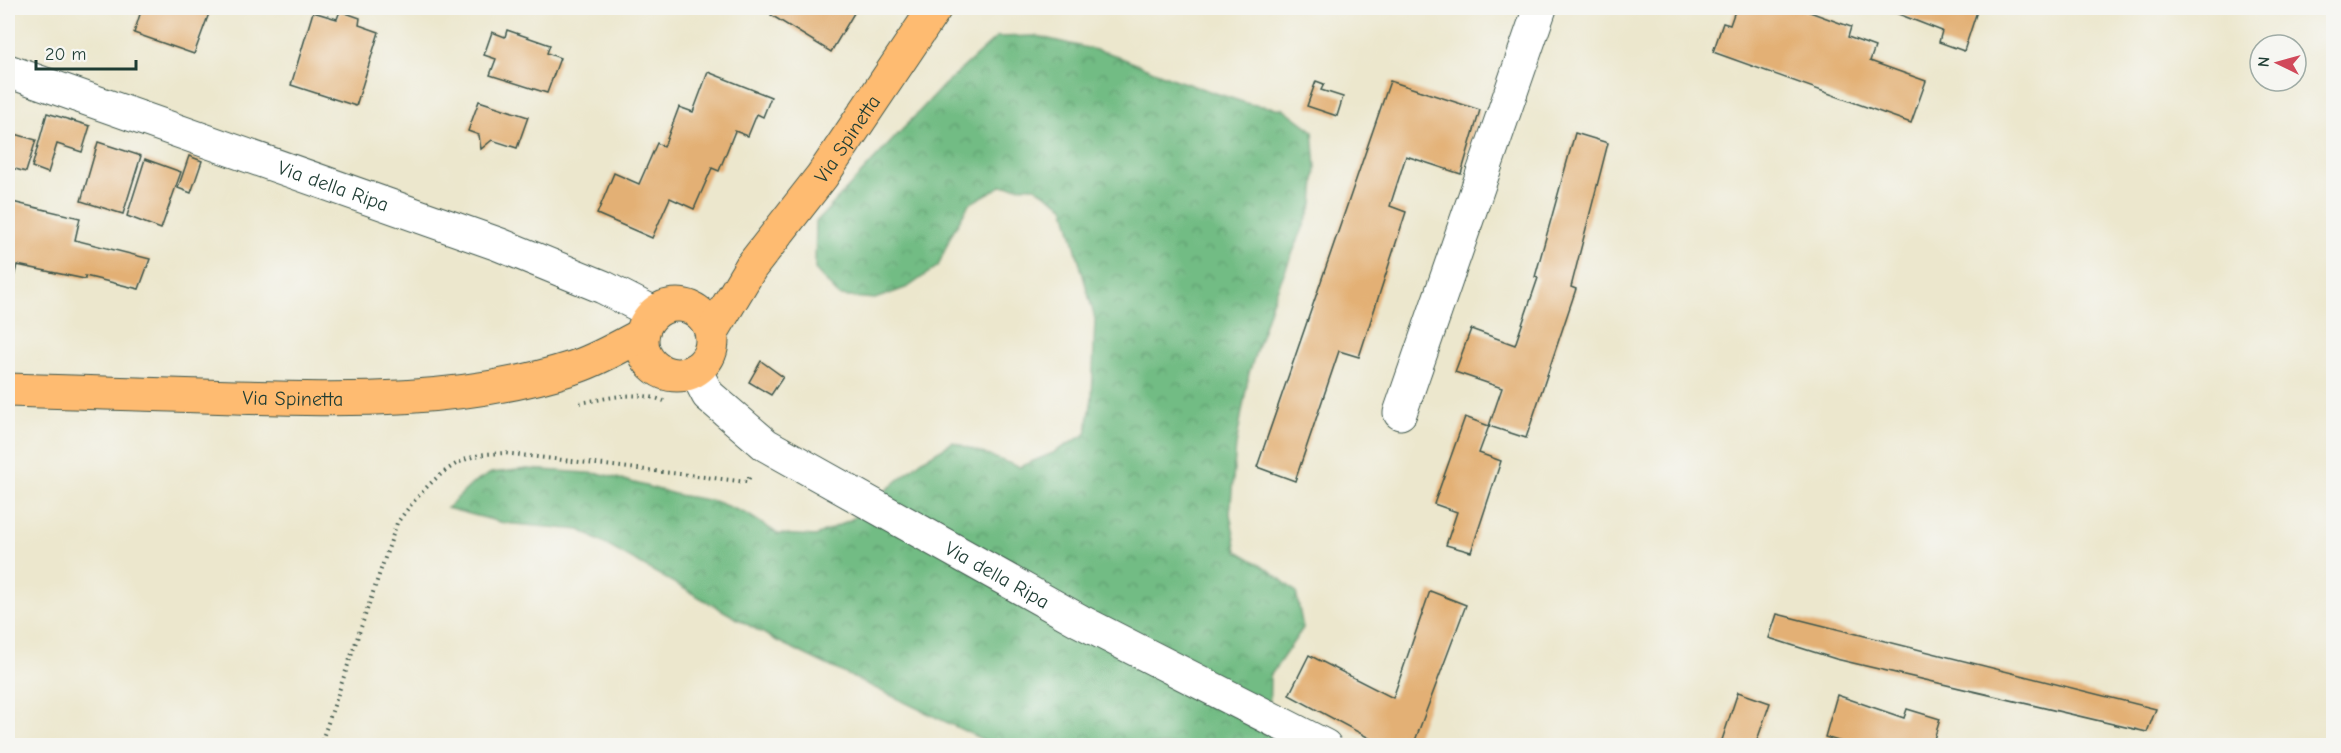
<svg xmlns="http://www.w3.org/2000/svg" width="2341" height="753" viewBox="0 0 2341 753" font-family="'Comic Neue',sans-serif">
	<style>
		.forest { fill: url(#forest-crowns); stroke: #487c5c; stroke-width: 1.5 }
		.building { fill: #e3b074 }
		.lines { fill: none; stroke-linecap: round; stroke-linejoin: round }
		.minor-casing { stroke: #3e564b; stroke-width: 35 }
		.major-casing { stroke: #3e564b; stroke-width: 35 }
		.path { stroke: #3e564b; stroke-width: 4; stroke-dasharray: 1.5 4.5; stroke-linecap: butt }
		.minor { stroke: #fff; stroke-width: 33 }
		.major { stroke: #febb71; stroke-width: 33 }
		.labels { text-anchor: middle; dominant-baseline: central; stroke-width: 4.5; stroke-linejoin: round; paint-order: stroke }
		.street-label { font-size: 20px; fill: #1f3d34; stroke: #f6f6f2 }
	</style>
	<defs>
		<pattern id="forest-crowns" width="20" height="18" patternUnits="userSpaceOnUse" patternTransform="scale(1.5)"><rect width="20" height="18" fill="#72bc84"/><path d="M2 6a3 3 0 1 1 6 0M12 15a3 3 0 1 1 6 0" fill="none" stroke="#5d9a6d"/></pattern>
	</defs>
	<rect width="100%" height="100%" fill="#f6f6f2"/>
	<filter id="ink" filterUnits="userSpaceOnUse"><feTurbulence type="fractalNoise" baseFrequency=".0167" numOctaves="2"/><feDisplacementMap in="SourceGraphic" scale="12" xChannelSelector="R" yChannelSelector="G"/><feConvolveMatrix kernelMatrix="1 2 1 2 8 2 1 2 1" color-interpolation-filters="sRGB"/></filter>
	<filter id="wash" filterUnits="userSpaceOnUse"><feTurbulence type="fractalNoise" baseFrequency=".008" numOctaves="4" result="noise"/><feDisplacementMap in="SourceGraphic" scale="24" xChannelSelector="R" yChannelSelector="G"/><feGaussianBlur stdDeviation="1.35" result="paint"/><feColorMatrix in="noise" values="0 0 0 0 0 0 0 0 0 0 0 0 0 0 0 0 0 1.4 0 .05"/><feComposite in="paint" operator="in"/></filter>
	<g filter="url(#wash)">
		<rect width="100%" height="100%" fill="#ece7cd"/>
		<!-- forest -->
		<path class="forest" d="M1036,36L1109,53L1176,80L1249,104L1284,109L1313,131L1316,168L1313,204L1272,302L1249,373L1236,445L1230,514L1237,551L1268,569L1296,592L1303,628L1270,676L1269,727L1273,745H994L777,641L580,530L504,523L447,508L472,484L491,473L527,469L602,474L678,495L714,501L747,514L778,534L816,536L852,519L921,461L953,442L1019,467L1053,453L1086,434L1092,398L1095,319L1064,206L1035,187L1001,186L969,204L952,233L938,266L908,287L875,299L839,296L815,269L816,222L943,86L997,37Z"/>
		<g id="blocks">
			<!-- building -->
			<g class="building">
				<path d="M142,8H211L194,54L134,33Z"/>
				<path d="M775,8H857L831,52L771,15Z"/>
				<path d="M1736,8H1799L1851,27L1848,37L1875,47L1870,61L1926,81L1911,123L1713,52L1723,23L1730,25Z"/>
				<path d="M1883,8H1978L1964,51L1939,42L1942,31Z"/>
				<path d="M340,11L360,18L359,25L379,32L356,106L291,85L313,12L337,19Z"/>
				<path d="M507,30L550,45L547,53L560,58L547,93L490,75L496,59L484,55L492,32L505,37Z"/>
				<path d="M708,72L771,97L763,117L757,114L748,136L735,131L719,171L712,168L694,209L670,198L652,238L597,214L614,173L639,184L657,143L664,147L679,107L693,112Z"/>
				<path d="M1316,81L1324,84L1321,90L1343,97L1337,116L1307,106Z"/>
				<path d="M1390,81L1480,110L1461,174L1406,156L1390,206L1406,212L1359,357L1339,351L1295,481L1257,467Z"/>
				<path d="M479,101L528,117L517,148L492,140L481,149L479,135L468,131Z"/>
				<path d="M47,113L90,126L82,152L57,144L48,173L32,167Z"/>
				<path d="M8,132L36,140L26,172L8,167Z"/>
				<path d="M1575,133L1608,143L1571,287L1576,289L1526,438L1489,426L1502,388L1455,372L1471,329L1515,345L1538,278L1535,277Z"/>
				<path d="M98,142L141,156L123,214L81,201Z"/>
				<path d="M189,156L202,161L191,193L178,188Z"/>
				<path d="M145,159L181,172L161,229L127,216Z"/>
				<path d="M8,201L80,218L75,240L150,259L139,289L85,276V279L17,265L12,285L8,284Z"/>
				<path d="M761,361L783,377L771,395L749,382Z"/>
				<path d="M1465,417L1489,426L1479,453L1501,461L1471,552L1446,545L1457,512L1434,504Z"/>
				<path d="M1430,591L1466,605L1413,746H1384L1289,695L1309,655L1393,698Z"/>
				<path d="M1777,614L2156,709L2147,732L1836,659L1769,638Z"/>
				<path d="M1738,692L1770,703L1755,746H1720Z"/>
				<path d="M1837,695L1904,718L1907,709L1940,719L1932,746H1855L1825,737Z"/>
			</g>
		</g>
	</g>
	<g filter="url(#ink)">
		<use href="#blocks" fill-opacity="0" stroke="#3e564b" stroke-width="1.5"/>
		<g class="lines">
			<!-- minor casing -->
			<g class="minor-casing">
				<g id="minor">
					<path id="s1" d="M8,71L498,244L603,287L654,313"/>
					<path id="s2" d="M695,370L708,395L766,445L1080,621L1325,746"/>
					<path d="M1400,413L1540,8"/>
				</g>
			</g>
			<!-- major casing -->
			<g class="major-casing">
				<g id="major">
					<circle cx="677" cy="340" r="35"/>
					<path id="s3" d="M712,332L751,267L822,176L935,8"/>
					<path id="s4" d="M8,390C83,392 159,394 235,397C348,400 463,403 572,368C596,361 620,346 642,335"/>
				</g>
			</g>
			<!-- path -->
			<g class="path">
				<path d="M580,403C609,398 636,390 664,401"/>
				<path d="M320,746L397,523C417,496 442,465 476,456C484,453 495,454 504,453L747,482L751,474"/>
			</g>
			<!-- minor -->
			<use href="#minor" class="minor"/>
			<!-- major -->
			<use href="#major" class="major"/>
		</g>
	</g>
	<g class="labels">
		<!-- street labels -->
		<g class="street-label">
			<text stroke="none"><textPath href="#s3" startOffset="236">Via Spinetta</textPath></text>
			<text stroke="none"><textPath href="#s1" startOffset="345">Via della Ripa</textPath></text>
			<text stroke="none"><textPath href="#s4" startOffset="285">Via Spinetta</textPath></text>
			<text stroke="none"><textPath href="#s2" startOffset="370">Via della Ripa</textPath></text>
		</g>
	</g>
	<!-- margin -->
	<rect width="2341" height="753" fill="none" stroke="#f6f6f2" stroke-width="30"/>
	<!-- north arrow -->
	<g transform="translate(2278 63) rotate(275)"><circle r="28" fill="#f6f6f2" stroke="#a0aca6" stroke-width="1.5"/>
	<path d="M0-4.5L10 22L0 15L-10 22Z" fill="#d1495b"/>
	<text y="-9" font-size="16" font-weight="bold" text-anchor="middle" fill="#1f3d34">N</text>
	</g>
	<!-- scale -->
	<path d="M36 60v9h100v-9" fill="none" stroke="#1f3d34" stroke-width="3"/>
	<text x="45" y="60" font-size="18" fill="#1f3d34" stroke="#f6f6f2" stroke-width="4.5" paint-order="stroke">20 m</text>
</svg>
